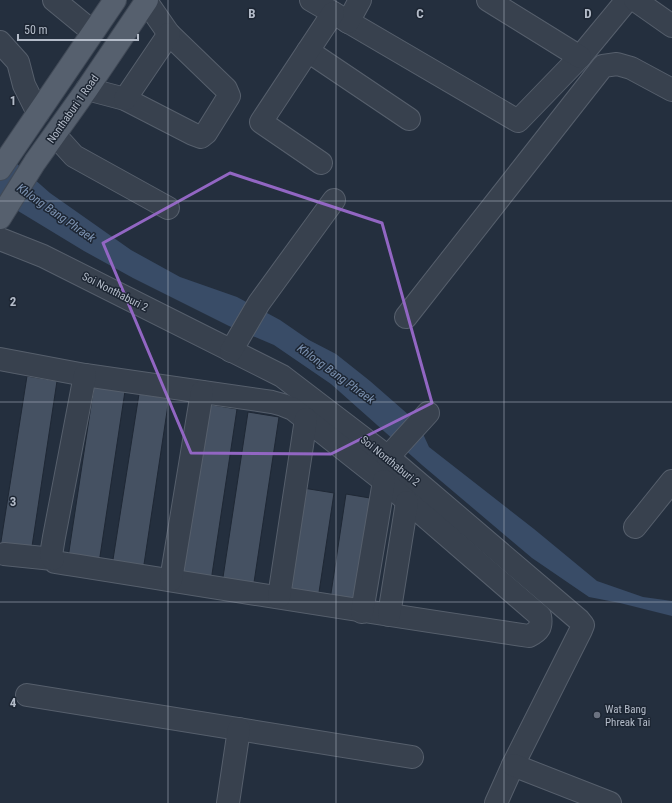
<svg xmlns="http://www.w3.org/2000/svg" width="672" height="803" viewBox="0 0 672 803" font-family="'Roboto Condensed',sans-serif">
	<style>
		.water { fill: #394c67 }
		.building { fill: #455162; stroke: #1f2835 }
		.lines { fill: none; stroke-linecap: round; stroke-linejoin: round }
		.minor-casing { stroke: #565f6c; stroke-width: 24 }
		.major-casing { stroke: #414a57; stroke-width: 24 }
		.minor { stroke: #38414e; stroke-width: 22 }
		.major { stroke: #56606e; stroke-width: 22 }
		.marked { fill: none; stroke: #9266c3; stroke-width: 3; stroke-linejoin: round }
		.grid { fill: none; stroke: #b4bcc9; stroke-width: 1; stroke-opacity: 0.55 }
		.worship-dot { fill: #6b7280; stroke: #1d2633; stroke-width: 1.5 }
		.labels { text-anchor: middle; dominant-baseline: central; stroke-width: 3; stroke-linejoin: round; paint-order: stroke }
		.street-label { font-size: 11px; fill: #b4bcc9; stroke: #1d2633 }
		.poi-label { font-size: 11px; fill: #b4bcc9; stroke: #1d2633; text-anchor: start }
		.water-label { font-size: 12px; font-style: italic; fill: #7c92b1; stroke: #1d2633 }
		.grid-label { font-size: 13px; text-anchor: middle; font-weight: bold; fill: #b4bcc9; stroke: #1d2633; stroke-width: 3; stroke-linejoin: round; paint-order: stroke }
	</style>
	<rect width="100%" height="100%" fill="#242f3e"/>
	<!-- water -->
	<path class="water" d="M0,149L50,193L131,250L180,277L237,297L280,320L309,340L336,354L370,381L418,423L429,447L534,529L597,581L643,597L672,601V616L620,603L589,597L532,558L422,465L331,384L274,345L229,326L133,278L84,251L0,200Z"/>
	<!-- building -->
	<g class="building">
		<path d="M27,376L57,381L31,553L0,548Z"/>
		<path d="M94,386L125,391L99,563L68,558Z"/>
		<path d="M139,394L169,398L143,571L112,566Z"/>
		<path d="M207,404L237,409L211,581L180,576Z"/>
		<path d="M248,412L279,417L253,589L222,584Z"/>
		<path d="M303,488L334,493L318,599L287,594Z"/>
		<path d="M346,494L376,499L360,605L330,600Z"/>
	</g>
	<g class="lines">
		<!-- minor casing -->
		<g class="minor-casing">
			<g id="minor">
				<path d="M54,0L93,32"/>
				<path d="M311,0L518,121L580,57L627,0"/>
				<path d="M488,0L580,57"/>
				<path d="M635,0L672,26"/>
				<path d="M348,22L360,0"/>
				<path d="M0,42L18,62L24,85L38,113"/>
				<path d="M308,51L409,119"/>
				<path d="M87,89L125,99L193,134L201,137L206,133L229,96L226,89L169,34L146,1"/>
				<path d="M125,99L169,34"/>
				<path d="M55,135L74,156L168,208"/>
				<path d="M321,163L261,122L333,13"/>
				<path d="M0,239L43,256L282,376L388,457L579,620L583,625L581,630L513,765L496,803"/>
				<path d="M406,317L603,66L617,64L631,68L672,90"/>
				<path d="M231,351L259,303L334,200"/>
				<path d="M0,359L85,375L272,402L283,405L293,409L384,481L540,616C542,627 539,631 529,636C371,613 213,587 55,562L53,559L4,554"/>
				<path d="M388,457L428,413"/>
				<path d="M635,527L672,481"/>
				<path d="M53,559L51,555L54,537L85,375"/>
				<path d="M171,580L202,392"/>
				<path d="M279,597L306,419"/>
				<path d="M362,612L384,481"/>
				<path d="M389,615L407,502"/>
				<path d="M27,695L412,757"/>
				<path d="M513,765L610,803"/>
				<path d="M228,803L239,729"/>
			</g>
		</g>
		<!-- major casing -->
		<g class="major-casing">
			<g id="major">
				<path d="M0,169L115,0"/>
				<path d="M0,218L35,162L87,89L147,0"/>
			</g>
		</g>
		<!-- minor -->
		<use href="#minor" class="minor"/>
		<!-- major -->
		<use href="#major" class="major"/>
	</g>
	<!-- marked area -->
	<path class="marked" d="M230,173L382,223L432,403L331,454L191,453L103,243Z"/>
	<!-- grid -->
	<path class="grid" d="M168,0V803M336,0V803M504,0V803M0,201H672M0,402H672M0,602H672"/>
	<!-- markers -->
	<circle class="worship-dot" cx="597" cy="715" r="4"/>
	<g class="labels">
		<!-- street labels -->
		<g class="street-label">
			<text transform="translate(73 109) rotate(-55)">Nonthaburi 1 Road</text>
			<text transform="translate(115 292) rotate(27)">Soi Nonthaburi 2</text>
			<text transform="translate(390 461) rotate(39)">Soi Nonthaburi 2</text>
		</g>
		<!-- poi labels -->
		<g class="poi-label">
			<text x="605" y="709">Wat Bang<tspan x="605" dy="13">Phreak Tai</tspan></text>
		</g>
		<!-- water labels -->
		<g class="water-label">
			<text transform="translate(56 213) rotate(35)">Khlong Bang Phraek</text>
			<text transform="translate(336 374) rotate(36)">Khlong Bang Phraek</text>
		</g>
	</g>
	<g class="grid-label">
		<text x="252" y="18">B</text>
		<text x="420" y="18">C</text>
		<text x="588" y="18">D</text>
		<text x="13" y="105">1</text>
		<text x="13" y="306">2</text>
		<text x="13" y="506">3</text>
		<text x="13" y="707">4</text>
	</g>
	<!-- scale -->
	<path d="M18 34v6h120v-6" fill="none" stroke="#b4bcc9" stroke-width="2"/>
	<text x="24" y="34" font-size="12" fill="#b4bcc9" stroke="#1d2633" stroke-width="3" paint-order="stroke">50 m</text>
</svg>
